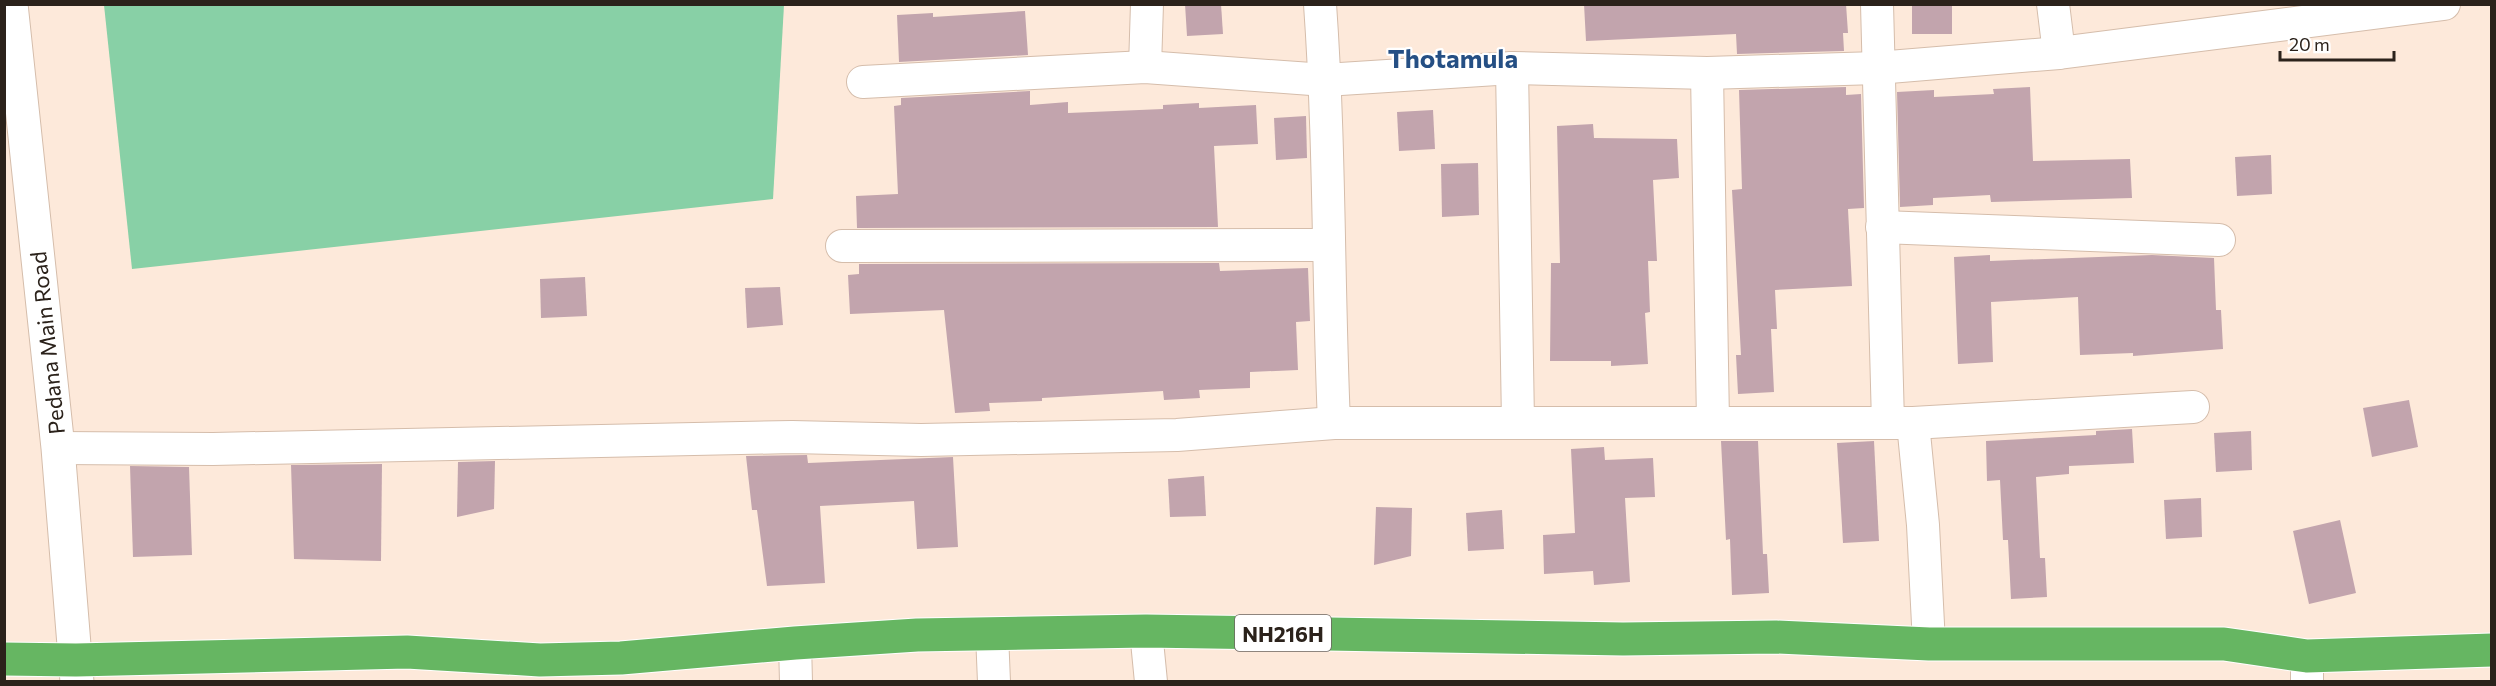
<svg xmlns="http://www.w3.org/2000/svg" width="2496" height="686" viewBox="0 0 2496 686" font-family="Commissioner,sans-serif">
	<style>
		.green { fill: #88d0a6 }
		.building { fill: #c2a4ad }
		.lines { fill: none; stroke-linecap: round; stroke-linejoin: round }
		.minor-casing { stroke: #d5bdab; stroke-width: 34 }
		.secondary-casing { stroke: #d5bdab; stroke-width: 35 }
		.trunk-casing { stroke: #fff; stroke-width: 35 }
		.minor { stroke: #fff; stroke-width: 32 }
		.secondary { stroke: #fff; stroke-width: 33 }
		.trunk { stroke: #66b662; stroke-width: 33 }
		.labels { text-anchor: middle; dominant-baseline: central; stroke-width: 4.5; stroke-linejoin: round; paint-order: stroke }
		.shield { fill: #fff; stroke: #6b645f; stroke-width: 1.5 }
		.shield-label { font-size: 21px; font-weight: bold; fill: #2b221b }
		.street-label { font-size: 22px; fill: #2b221b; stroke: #fff }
		.quarter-label { font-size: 26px; font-weight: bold; fill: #254f84; stroke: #fff }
	</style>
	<rect width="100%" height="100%" fill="#fde9da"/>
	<!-- green -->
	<path class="green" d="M104,5H784L773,199L132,269Z"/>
	<!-- building -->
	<g class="building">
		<path d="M1185,4H1221L1223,34L1187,36Z"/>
		<path d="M1584,4H1846L1848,33H1843L1844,51L1737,54L1736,34L1586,41Z"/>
		<rect x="1912" y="4" width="40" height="30"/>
		<path d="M1025,11L1028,55L899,62L897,15L933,13V17Z"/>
		<path d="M1846,87V95L1861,94L1864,208L1848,209L1852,286L1775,290L1777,329H1771L1774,392L1738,394L1736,355H1741L1732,190L1742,189L1739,90Z"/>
		<path d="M2030,87L2033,161L2130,159L2132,198L1991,202L1990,195L1933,198V205L1900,207L1897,92L1934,90V97L1994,94L1993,89Z"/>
		<path d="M1030,91V105L1068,102V113L1163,109V105L1199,103V108L1256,105L1258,144L1214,146L1218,227L857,228L856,196L898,194L894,106L901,105V98Z"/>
		<path d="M1433,110L1435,149L1399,151L1397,112Z"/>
		<path d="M1306,116L1307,158L1276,160L1274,118Z"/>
		<path d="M1593,124L1594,138L1677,139L1679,178L1653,180L1657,261H1648L1650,312L1645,313L1648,364L1611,366V361H1550L1551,263H1560L1557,126Z"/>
		<path d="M2271,155L2272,194L2237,196L2235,157Z"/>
		<path d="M1478,163L1479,215L1442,217L1441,164Z"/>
		<path d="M1990,255V261L2152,255L2214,258L2216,310H2221L2223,349L2133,356V353L2080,355L2078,297L1991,302L1993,362L1958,364L1954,257Z"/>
		<path d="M1219,263L1220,271L1308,268L1310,321L1296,322L1298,370L1250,372V388L1199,390L1200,398L1164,400L1163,391L1042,398V401L989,403L990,411L955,413L944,310L850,314L848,275L859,274V264Z"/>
		<path d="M585,277L587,316L541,318L540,279Z"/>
		<path d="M780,287L783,325L747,328L745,288Z"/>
		<path d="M2409,400L2418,447L2372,457L2363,408Z"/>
		<path d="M2132,429L2134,463L2069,466V474L2036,477L2040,558H2045L2047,597L2011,599L2008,540H2003L2000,480L1987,481L1986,441L2096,435V431Z"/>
		<path d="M2251,431L2252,470L2216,472L2214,433Z"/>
		<path d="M1721,441H1758L1763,554H1767L1769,593L1732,595L1730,539L1726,540Z"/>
		<path d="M1874,441L1879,541L1843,543L1837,443Z"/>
		<path d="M1604,447L1605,460L1653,458L1655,497L1625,498L1630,582L1594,585L1593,571L1544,574L1543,535L1575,533L1571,449Z"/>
		<path d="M807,455L808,463L953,457L958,547L917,549L914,501L820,506L825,583L767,586L757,510H752L746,456Z"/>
		<path d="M495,461L494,509L457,517L458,462Z"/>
		<path d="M382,464L381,561L294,559L291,465Z"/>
		<path d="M130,466L189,467L192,555L133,557Z"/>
		<path d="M1204,476L1206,516L1170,517L1168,479Z"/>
		<path d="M2201,498L2202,537L2166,539L2164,500Z"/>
		<path d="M1376,507L1412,508L1411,556L1374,565Z"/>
		<path d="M1502,510L1504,549L1468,551L1466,513Z"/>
		<path d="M2340,520L2356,593L2309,604L2293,531Z"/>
	</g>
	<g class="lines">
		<!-- minor casing -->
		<g class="minor-casing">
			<g id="minor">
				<path d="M1320,4C1330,144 1328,284 1334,423"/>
				<path d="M1877,4L1888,423"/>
				<path d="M2053,4L2059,53"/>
				<path d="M1145,67L1147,4"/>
				<path d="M1512,68L1518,422"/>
				<path d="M1707,73L1713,422"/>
				<path d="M863,82L1145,67L1325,80L1512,68L1707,73L1877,68L2059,53L2444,4"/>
				<path d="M1882,227L2219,240"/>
				<path d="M842,246L1329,245"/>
				<path d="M1913,423L1923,525L1929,644"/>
				<path d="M58,448L213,449L792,437L921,440L1177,435L1334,423H1913L2193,407"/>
				<path d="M1146,631L1151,682"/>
				<path d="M992,634L994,682"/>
				<path d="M795,643L796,682"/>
				<path d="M2307,656V682"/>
			</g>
		</g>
		<!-- secondary casing -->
		<g class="secondary-casing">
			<path id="secondary" d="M11,4L58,448L77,682"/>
		</g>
		<!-- trunk casing -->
		<g class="trunk-casing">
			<path id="trunk" d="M4,659L76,660L407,652L540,660L621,658L795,643L917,635L1146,631L1623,639L1776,637L1929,644H2224L2307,656L2492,650"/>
		</g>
		<!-- minor -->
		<use href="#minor" class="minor"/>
		<!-- secondary -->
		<use href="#secondary" class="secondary"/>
		<!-- trunk -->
		<use href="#trunk" class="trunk"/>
	</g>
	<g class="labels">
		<!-- shield labels -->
		<rect class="shield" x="1235" y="615" width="96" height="36" rx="4.5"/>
		<g class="shield-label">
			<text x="1283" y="633">NH216H</text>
		</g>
		<!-- street labels -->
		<g class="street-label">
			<text transform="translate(47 343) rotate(-96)">Pedana Main Road</text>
		</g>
		<!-- quarter labels -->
		<g class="quarter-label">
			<text x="1453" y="57">Thotamula</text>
		</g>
	</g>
	<!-- border -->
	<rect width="2496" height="686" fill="none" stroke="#2b221b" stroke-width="12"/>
	<!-- scale -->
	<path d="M2280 51v9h114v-9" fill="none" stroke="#2b221b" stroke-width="3"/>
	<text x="2289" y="51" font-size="18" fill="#2b221b" stroke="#ffffff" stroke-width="4.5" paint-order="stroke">20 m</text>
</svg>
